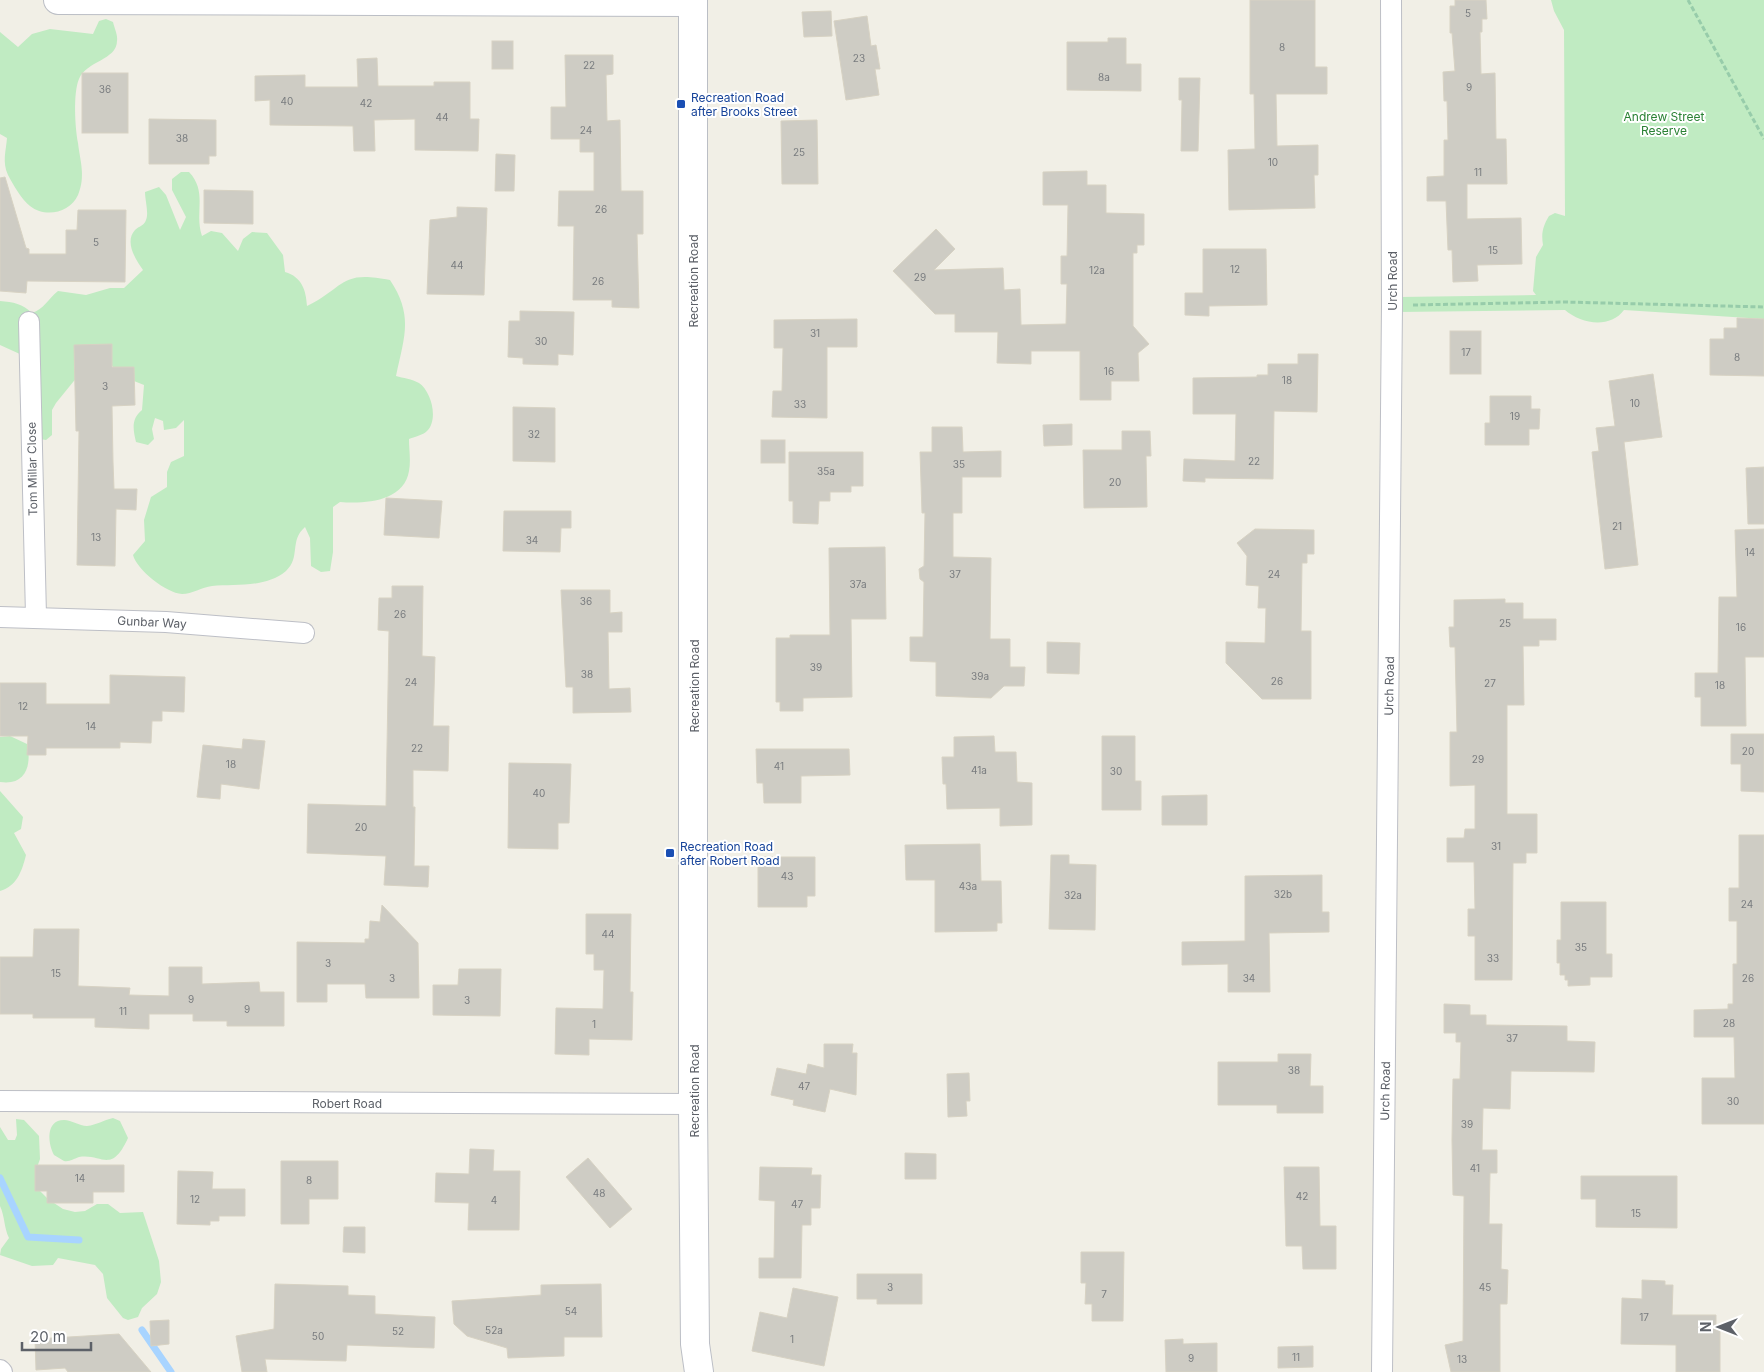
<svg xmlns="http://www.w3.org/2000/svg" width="1764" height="1372" viewBox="0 0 1764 1372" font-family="Inter,sans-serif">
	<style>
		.green { fill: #c0ebc2 }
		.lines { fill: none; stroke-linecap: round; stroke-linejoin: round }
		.stream { stroke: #a8d4ff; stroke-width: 7 }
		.building { fill: #ceccc4; stroke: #d7d2c3 }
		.street-casing { stroke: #bdbfc6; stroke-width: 22 }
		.secondary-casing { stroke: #bbbec5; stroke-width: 30 }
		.path { stroke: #97ccaa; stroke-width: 3; stroke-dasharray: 5 2.5; stroke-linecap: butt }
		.street { stroke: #fff; stroke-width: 20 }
		.secondary { stroke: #fff; stroke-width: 28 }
		.transit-dot { fill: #1a4fb4; stroke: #fff; stroke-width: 2 }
		.labels { text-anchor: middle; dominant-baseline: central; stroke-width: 4; stroke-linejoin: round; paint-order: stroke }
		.number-label { font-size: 10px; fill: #797c7f }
		.transit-label { font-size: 12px; fill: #164399; stroke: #fff; text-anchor: start }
		.park-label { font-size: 12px; fill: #2a8134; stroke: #fff }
		.street-label { font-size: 12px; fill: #5d6168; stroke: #fff }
	</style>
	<rect width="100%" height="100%" fill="#f1efe6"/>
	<!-- green -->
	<g class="green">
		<path d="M1551,0H1764V319L1624,310C1610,329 1581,324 1565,310L1399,312V297L1536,295L1533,291L1536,257L1543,245C1541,233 1543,226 1549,216L1555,213L1565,216L1564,30L1554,11Z"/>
		<path d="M106,19L113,22C114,27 118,35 117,41C117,60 86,61 79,79C73,93 75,127 78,143C80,161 86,176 78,195C70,213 45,218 30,206C21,199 13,184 8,175C2,162 6,151 7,138L0,134V32L18,47L32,34L50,29L93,34L99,21Z"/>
		<path d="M181,172H189C208,192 194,213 202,236L211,231L222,233L238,251L243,239L252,232L267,233L283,255L285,272C302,277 306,290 307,306C346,287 339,270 390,280C414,316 404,337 396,376C403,378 412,379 419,383C431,391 439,419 427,431C423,435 414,437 409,439C409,449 411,461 409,471C404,502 364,504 340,502L333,507V552L330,571L321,572L311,566L310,538L305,527C289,541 301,557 286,571C266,588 235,584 212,586C202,587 192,594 182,594C166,593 137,570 133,555L145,541L144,520L151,497L167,487V472L171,462L184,456V420L176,428L164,430L163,421L155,418L152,429L154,439L148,445L136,442C133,429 131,419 142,410L144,385L119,375L108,360L82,371L56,403L52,410V435L46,440L40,439L22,355L0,345V301C13,302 23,304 32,313C44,309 48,299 58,291L86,295L110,288H124L143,270C136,260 124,242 135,230C139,226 144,226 146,220C149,213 145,200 145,192L159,187L166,195L180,230L186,217L172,190V179Z"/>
		<path d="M10,736L27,744C32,765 26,786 0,782V737Z"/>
		<path d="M0,791L23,817L21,829L14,833L26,855C22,871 17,886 0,891Z"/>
		<path d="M113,1118L120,1121L128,1138C111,1175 102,1153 79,1157C73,1159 70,1162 64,1161L54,1155C48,1144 45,1120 64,1120C72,1120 79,1126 87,1126C97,1125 103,1120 113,1118Z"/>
		<path d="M16,1119L24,1120L39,1136L40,1159L35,1173L39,1190L48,1199L63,1209L75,1212L85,1211L97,1204H108L120,1213L143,1212L159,1261L161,1282L157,1294L142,1308L138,1317L128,1320L123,1318L107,1298L103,1274L95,1265L58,1258L53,1265L32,1266L0,1255L1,1249L9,1238C4,1228 5,1217 0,1206V1127L8,1140H15L17,1135Z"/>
	</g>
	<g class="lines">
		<!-- stream -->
		<g class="stream">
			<path d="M0,1178L28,1237L79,1240"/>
			<path d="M142,1330L171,1372"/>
		</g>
	</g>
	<!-- building -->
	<g class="building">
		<path d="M1250,0H1315V67H1327V94H1276L1277,146L1318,145V175H1314L1315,208L1229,210L1228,150L1255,149L1254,94H1250Z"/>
		<path d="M1455,0H1486L1487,19H1482V32H1480L1481,74L1495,73L1496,139H1506L1507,184H1467V219L1521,218L1522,264L1477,265L1478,281L1453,282L1452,250H1448L1446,201H1427V177L1444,176V140H1448L1447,101H1444L1443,72L1455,71L1452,33H1450V6H1455Z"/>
		<path d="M831,11L832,36L804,37L802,12Z"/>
		<path d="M867,16L871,46L876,45L880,69H875L879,95L846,100L834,21Z"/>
		<path d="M1108,38H1126V64H1141V91L1067,90V42H1108Z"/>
		<rect x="492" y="41" width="21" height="28"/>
		<path d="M565,55H613V74L606,75L607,121L620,120L621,191H643V234H637L639,308L612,307V300H573L574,226H558L559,191H594V152H580V139H551V107H566Z"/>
		<path d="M377,58L378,86H434V82H470V119H479L478,151L415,150V119L374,120L375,151H354L353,126L270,125V100L255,101V76L305,75V87H358L357,59Z"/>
		<rect x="82" y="73" width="46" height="60"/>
		<path d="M1179,78H1200L1198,151H1181L1182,100H1179Z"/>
		<path d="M149,119L216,120V156H209V164H149Z"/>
		<path d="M817,120L818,184H782L781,121Z"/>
		<path d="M496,154L515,155L514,191H495Z"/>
		<path d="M1087,171V185H1106V213L1144,214V245H1137V253H1133V326L1149,344L1138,353L1139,381H1111V400H1080V351H1031V364L997,363L998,332H955V314H935L893,271L936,229L955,249L934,270L1003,268L1004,290L1020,289L1021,325L1066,324L1067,284H1061V256H1067L1068,205H1043V172Z"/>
		<path d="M5,177L26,248L29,249V254H66V230H77L78,210H126L125,282L27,281L26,293L0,291V178Z"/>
		<path d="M204,190L253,191V224L204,223Z"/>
		<path d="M457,207L487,208L484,295L427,294L430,220L457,217Z"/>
		<path d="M1203,249H1266L1267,305L1209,306V316L1185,315V293H1203Z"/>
		<path d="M520,311L574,312L573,355L558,354V365L523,364V358L508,357L509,321H520Z"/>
		<path d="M1737,318L1764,319V376L1710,375V339H1724V328H1737Z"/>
		<path d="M857,319V347H827V418L772,417L773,391H782L783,348H774V320Z"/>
		<rect x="1450" y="331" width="31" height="43"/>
		<path d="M112,344V367H134L135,405L112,406L113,462L114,489H137L136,510L116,509L115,566L77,565L79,431H76L74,345Z"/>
		<path d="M1298,354H1318L1317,412L1274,411L1273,479L1205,478V482L1183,481L1184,459L1235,461L1236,414H1193V378L1257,377V375H1268V364H1298Z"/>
		<path d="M1653,374L1662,437L1624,442L1638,565L1605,569L1592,452L1599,451L1596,428L1615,426L1609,381Z"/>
		<path d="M1490,396H1531V409H1540L1539,429H1529V445H1485V423H1490Z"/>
		<path d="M513,407L555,408V462L513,461Z"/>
		<path d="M1072,424V445L1044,446L1043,425Z"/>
		<path d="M932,427H962L963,452L1001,451V477H962V513H953V557L991,558L990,639H1010V667H1025L1024,686H1004L991,698L936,696V662L910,661V637H923L924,582L920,579L919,569L924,566L925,513H922L920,452H932Z"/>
		<path d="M1122,431H1150L1151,456H1146L1147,507L1084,508L1083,450H1122Z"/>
		<rect x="761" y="440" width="24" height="23"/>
		<path d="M789,452H863V486H851V492H830V501H819L818,524L793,523V501H789Z"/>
		<path d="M1764,467V524H1748L1746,468Z"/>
		<path d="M386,498L442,501L439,538L384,535Z"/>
		<path d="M504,511H571V528H561L560,552L503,551Z"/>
		<path d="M1255,529L1314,530V554H1307V563H1302L1301,631H1311V699H1262L1226,663V642L1265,643L1266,608H1258L1259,586L1246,585L1247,556L1237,543Z"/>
		<path d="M1764,529V657H1745L1746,726H1701V697H1695V673H1718L1719,597H1737L1735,530Z"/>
		<path d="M885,547L886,619H851L852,697L803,698V711H780V702H776V638H790V635H830L829,548Z"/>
		<path d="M392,586H423L422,656L435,657L433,726H449L448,771L413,770V807H415L414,866H429L428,887L384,885L386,856L307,853L308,804L386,806L389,631L378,630L379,598H392Z"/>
		<path d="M561,590H610V613L622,612V632H608L609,689L630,688L631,712L573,713V687H566Z"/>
		<path d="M1505,599V603H1523V619H1556V640H1539V646H1523L1524,705H1507V814H1537V853H1526V863H1513L1512,980H1475V936H1468V909H1475L1474,862H1447V838H1464L1465,829H1475V785L1450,786V732H1457L1455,647H1450L1449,627H1454V600Z"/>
		<path d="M1047,642L1080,643L1079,674L1047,673Z"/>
		<path d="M110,675L185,677L184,712L162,711V721H152L151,743L120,742V748H46V755H27L28,736H0V683H46V704H110Z"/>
		<path d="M1731,734H1764V792L1741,791V764H1731Z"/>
		<path d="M994,736L995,752H1016L1017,782L1032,783V825L1000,826V808L947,809L946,784H943L942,757H954V737Z"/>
		<path d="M1102,736H1135V781H1141V810H1102Z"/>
		<path d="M243,739L265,741L259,789L221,784L220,799L197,797L203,745L242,749Z"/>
		<path d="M756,749H849L850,775L801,776V803H764L763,783H757Z"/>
		<path d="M509,763L571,764L569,823H558V849L508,848Z"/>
		<path d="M1207,795V825H1162V796Z"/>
		<path d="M1739,835H1764V1124H1702V1078H1735L1734,1037H1694V1010L1728,1009V1004H1733V964H1737V921H1729V888H1739Z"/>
		<path d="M980,844L981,881H1001L1002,923H997V931L935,932V880H906L905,845Z"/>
		<path d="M1051,855H1069V864L1096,865L1095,930L1049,929Z"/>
		<path d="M758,857H815V896H807V907H758Z"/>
		<path d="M1322,875V912H1329V932L1269,933L1270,992H1228V964L1182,965V942L1245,941V876Z"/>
		<path d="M1561,902H1606V954H1612V977H1590V985L1568,986V980H1565V975H1560V963H1557V940H1561Z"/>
		<path d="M382,905L418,943L419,998H366L365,984H327V1002H297V942L365,943V939H369L370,921L380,922Z"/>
		<path d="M586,914H631L630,992H633L632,1040L589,1039V1055L555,1054L556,1008L603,1009L604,970H594V954H586Z"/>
		<path d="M34,929H79L78,986L130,988L129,995L169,996V967H202V984L259,982L260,992H284V1026H227V1021H193V1014H149V1029L95,1027V1018H33V1014H0V957H33Z"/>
		<path d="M459,969H501L500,1016L433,1015V985H458Z"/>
		<path d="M1444,1004L1470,1005V1015H1486V1025L1567,1026V1041L1595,1042L1594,1072L1511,1071L1510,1109L1483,1108L1482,1150H1497V1173H1490L1489,1224H1502L1501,1269L1508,1270L1507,1304H1500V1372H1451L1445,1345L1463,1341L1464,1196L1453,1195L1452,1140L1453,1079H1460L1461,1042H1456V1033H1444Z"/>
		<path d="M824,1044H853L852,1053H857L856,1095L830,1089L825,1112L793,1105L794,1100L771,1095L777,1068L806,1074L808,1064L824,1068Z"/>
		<path d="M1278,1054H1311L1310,1086H1323V1113H1277V1105H1218V1062H1278Z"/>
		<path d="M969,1073L970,1101H966L967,1116L948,1117L947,1074Z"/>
		<path d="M470,1149L494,1150L493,1171H520L519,1230H468L469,1203L435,1202L436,1173L469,1174Z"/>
		<path d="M905,1153L936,1154V1179H905Z"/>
		<path d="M588,1158L632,1209L610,1228L566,1177Z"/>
		<path d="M281,1161H338V1199H309V1224H281Z"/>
		<path d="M35,1165H124V1192H93V1203H47V1191H35Z"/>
		<path d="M760,1167L812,1168L811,1175H821L820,1208H811V1225H802L801,1278H759V1258H774L775,1201L759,1200Z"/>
		<path d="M1284,1167H1319L1320,1226H1336V1269H1303L1302,1246H1286Z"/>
		<path d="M178,1171L213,1172L212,1189H245V1216H219V1221H210V1225L177,1224Z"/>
		<path d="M1581,1176H1677V1228L1596,1227V1199H1581Z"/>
		<path d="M344,1227H365V1253L343,1252Z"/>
		<path d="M1081,1252H1124L1123,1321H1092V1304H1085L1086,1283H1081Z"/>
		<path d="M857,1274H922V1304H877V1299H857Z"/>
		<path d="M1642,1280L1665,1281V1285H1673L1672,1315H1716V1330H1720V1372H1676V1345L1621,1344L1622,1298L1642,1299Z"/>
		<path d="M275,1284L348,1286V1295L375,1296V1314L435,1317L434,1348L347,1345L346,1361L265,1359L267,1372H242L236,1336L274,1329Z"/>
		<path d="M601,1284L602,1337H564V1356L508,1358L507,1348L467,1336L454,1324L452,1301L541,1295V1285Z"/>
		<path d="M793,1288L838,1297L824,1366L752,1351L760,1312L787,1318Z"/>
		<path d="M169,1320V1344L151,1346L150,1321Z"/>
		<path d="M119,1334L151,1372H68L65,1368L36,1370L35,1339Z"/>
		<path d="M1183,1339V1344L1217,1343V1372H1166L1165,1340Z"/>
		<path d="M1313,1346V1367L1278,1368V1347Z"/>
	</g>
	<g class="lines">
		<!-- street casing -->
		<g class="street-casing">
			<g id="street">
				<path d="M29,322L36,616"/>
				<path d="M0,617L166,622L304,633"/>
				<path d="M0,1101L693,1104"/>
				<path d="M0,1370L2,1372"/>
				<path d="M1382,1372L1392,305L1391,0"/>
			</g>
		</g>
		<!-- secondary casing -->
		<g class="secondary-casing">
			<g id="secondary">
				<path d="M58,0L693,2"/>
				<path d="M693,0V1104L695,1344L699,1372"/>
			</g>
		</g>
		<!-- path -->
		<g class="path">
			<path d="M1688,0L1764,139"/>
			<path d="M1413,305L1565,302L1764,307"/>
		</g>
		<!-- street -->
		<use href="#street" class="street"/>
		<!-- secondary -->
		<use href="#secondary" class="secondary"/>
	</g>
	<!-- markers -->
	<g class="transit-dot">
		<rect x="676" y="99" width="10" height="10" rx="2.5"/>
		<rect x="665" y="848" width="10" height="10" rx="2.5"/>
	</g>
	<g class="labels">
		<!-- number labels -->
		<g class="number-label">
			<text x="1468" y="13">5</text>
			<text x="1282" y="47">8</text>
			<text x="859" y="58">23</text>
			<text x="589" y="65">22</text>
			<text x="1104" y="77">8a</text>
			<text x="1469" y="87">9</text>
			<text x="105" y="89">36</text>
			<text x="287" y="101">40</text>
			<text x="366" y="103">42</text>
			<text x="442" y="117">44</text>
			<text x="586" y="130">24</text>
			<text x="182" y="138">38</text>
			<text x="799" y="152">25</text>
			<text x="1273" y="162">10</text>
			<text x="1478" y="172">11</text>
			<text x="601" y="209">26</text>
			<text x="96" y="242">5</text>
			<text x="1493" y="250">15</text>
			<text x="457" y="265">44</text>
			<text x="1235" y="269">12</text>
			<text x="1097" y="270">12a</text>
			<text x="920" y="277">29</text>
			<text x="598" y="281">26</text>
			<text x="815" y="333">31</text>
			<text x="541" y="341">30</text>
			<text x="1466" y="352">17</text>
			<text x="1737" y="357">8</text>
			<text x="1109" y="371">16</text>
			<text x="1287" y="380">18</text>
			<text x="105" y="386">3</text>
			<text x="1635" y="403">10</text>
			<text x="800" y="404">33</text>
			<text x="1515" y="416">19</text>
			<text x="534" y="434">32</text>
			<text x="1254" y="461">22</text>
			<text x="959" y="464">35</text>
			<text x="826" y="471">35a</text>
			<text x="1115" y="482">20</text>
			<text x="1617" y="526">21</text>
			<text x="96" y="537">13</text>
			<text x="532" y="540">34</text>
			<text x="1750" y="552">14</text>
			<text x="955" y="574">37</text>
			<text x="1274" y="574">24</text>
			<text x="858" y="584">37a</text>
			<text x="586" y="601">36</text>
			<text x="400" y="614">26</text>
			<text x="1505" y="623">25</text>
			<text x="1741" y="627">16</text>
			<text x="816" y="667">39</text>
			<text x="587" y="674">38</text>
			<text x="980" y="676">39a</text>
			<text x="1277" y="681">26</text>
			<text x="411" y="682">24</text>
			<text x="1490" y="683">27</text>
			<text x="1720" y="685">18</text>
			<text x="23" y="706">12</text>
			<text x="91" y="726">14</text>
			<text x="417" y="748">22</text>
			<text x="1748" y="751">20</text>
			<text x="1478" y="759">29</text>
			<text x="231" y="764">18</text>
			<text x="779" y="766">41</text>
			<text x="979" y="770">41a</text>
			<text x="1116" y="771">30</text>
			<text x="539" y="793">40</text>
			<text x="361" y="827">20</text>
			<text x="1496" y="846">31</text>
			<text x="787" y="876">43</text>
			<text x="968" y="886">43a</text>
			<text x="1283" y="894">32b</text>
			<text x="1073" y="895">32a</text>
			<text x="1747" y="904">24</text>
			<text x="608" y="934">44</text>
			<text x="1581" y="947">35</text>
			<text x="1493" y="958">33</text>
			<text x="328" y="963">3</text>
			<text x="56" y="973">15</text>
			<text x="392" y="978">3</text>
			<text x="1249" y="978">34</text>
			<text x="1748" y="978">26</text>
			<text x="191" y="999">9</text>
			<text x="467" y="1000">3</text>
			<text x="247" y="1009">9</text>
			<text x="123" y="1011">11</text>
			<text x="1729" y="1023">28</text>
			<text x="594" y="1024">1</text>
			<text x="1512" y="1038">37</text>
			<text x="1294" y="1070">38</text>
			<text x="804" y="1086">47</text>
			<text x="1733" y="1101">30</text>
			<text x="1467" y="1124">39</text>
			<text x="1475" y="1168">41</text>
			<text x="80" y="1178">14</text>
			<text x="309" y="1180">8</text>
			<text x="599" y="1193">48</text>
			<text x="1302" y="1196">42</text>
			<text x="195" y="1199">12</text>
			<text x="494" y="1200">4</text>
			<text x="797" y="1204">47</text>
			<text x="1636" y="1213">15</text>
			<text x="890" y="1287">3</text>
			<text x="1485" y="1287">45</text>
			<text x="1104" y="1294">7</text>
			<text x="571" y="1311">54</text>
			<text x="1644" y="1317">17</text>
			<text x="494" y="1330">52a</text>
			<text x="398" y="1331">52</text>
			<text x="318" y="1336">50</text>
			<text x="792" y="1339">1</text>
			<text x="1296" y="1357">11</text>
			<text x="1191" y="1358">9</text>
			<text x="1462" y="1359">13</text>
		</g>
		<!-- transit labels -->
		<g class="transit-label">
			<text x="691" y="97">Recreation Road<tspan x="691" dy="14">after Brooks Street</tspan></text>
			<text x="680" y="846">Recreation Road<tspan x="680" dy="14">after Robert Road</tspan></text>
		</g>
		<!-- park labels -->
		<g class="park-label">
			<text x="1664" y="116">Andrew Street<tspan x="1664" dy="14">Reserve</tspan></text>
		</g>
		<!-- street labels -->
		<g class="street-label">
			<text transform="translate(693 281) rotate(-90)">Recreation Road</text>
			<text transform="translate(1392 281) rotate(-90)">Urch Road</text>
			<text transform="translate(32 469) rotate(-91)">Tom Millar Close</text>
			<text transform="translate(152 622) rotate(3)">Gunbar Way</text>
			<text transform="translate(694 686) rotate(-90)">Recreation Road</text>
			<text transform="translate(1389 686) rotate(-89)">Urch Road</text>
			<text transform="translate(694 1091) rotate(-90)">Recreation Road</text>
			<text transform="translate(1385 1091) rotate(-89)">Urch Road</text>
			<text x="347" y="1103">Robert Road</text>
		</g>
	</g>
	<!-- north arrow -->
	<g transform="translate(1719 1327) rotate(270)" stroke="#ffffff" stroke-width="4" paint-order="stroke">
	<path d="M0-4L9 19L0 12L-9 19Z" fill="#5d6168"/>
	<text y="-8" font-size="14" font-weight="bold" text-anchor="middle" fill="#5d6168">N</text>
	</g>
	<!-- scale -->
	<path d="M22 1342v8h69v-8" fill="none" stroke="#5d6168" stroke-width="2.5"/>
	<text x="30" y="1342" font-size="15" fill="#5d6168" stroke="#ffffff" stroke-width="4" paint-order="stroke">20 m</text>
</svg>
